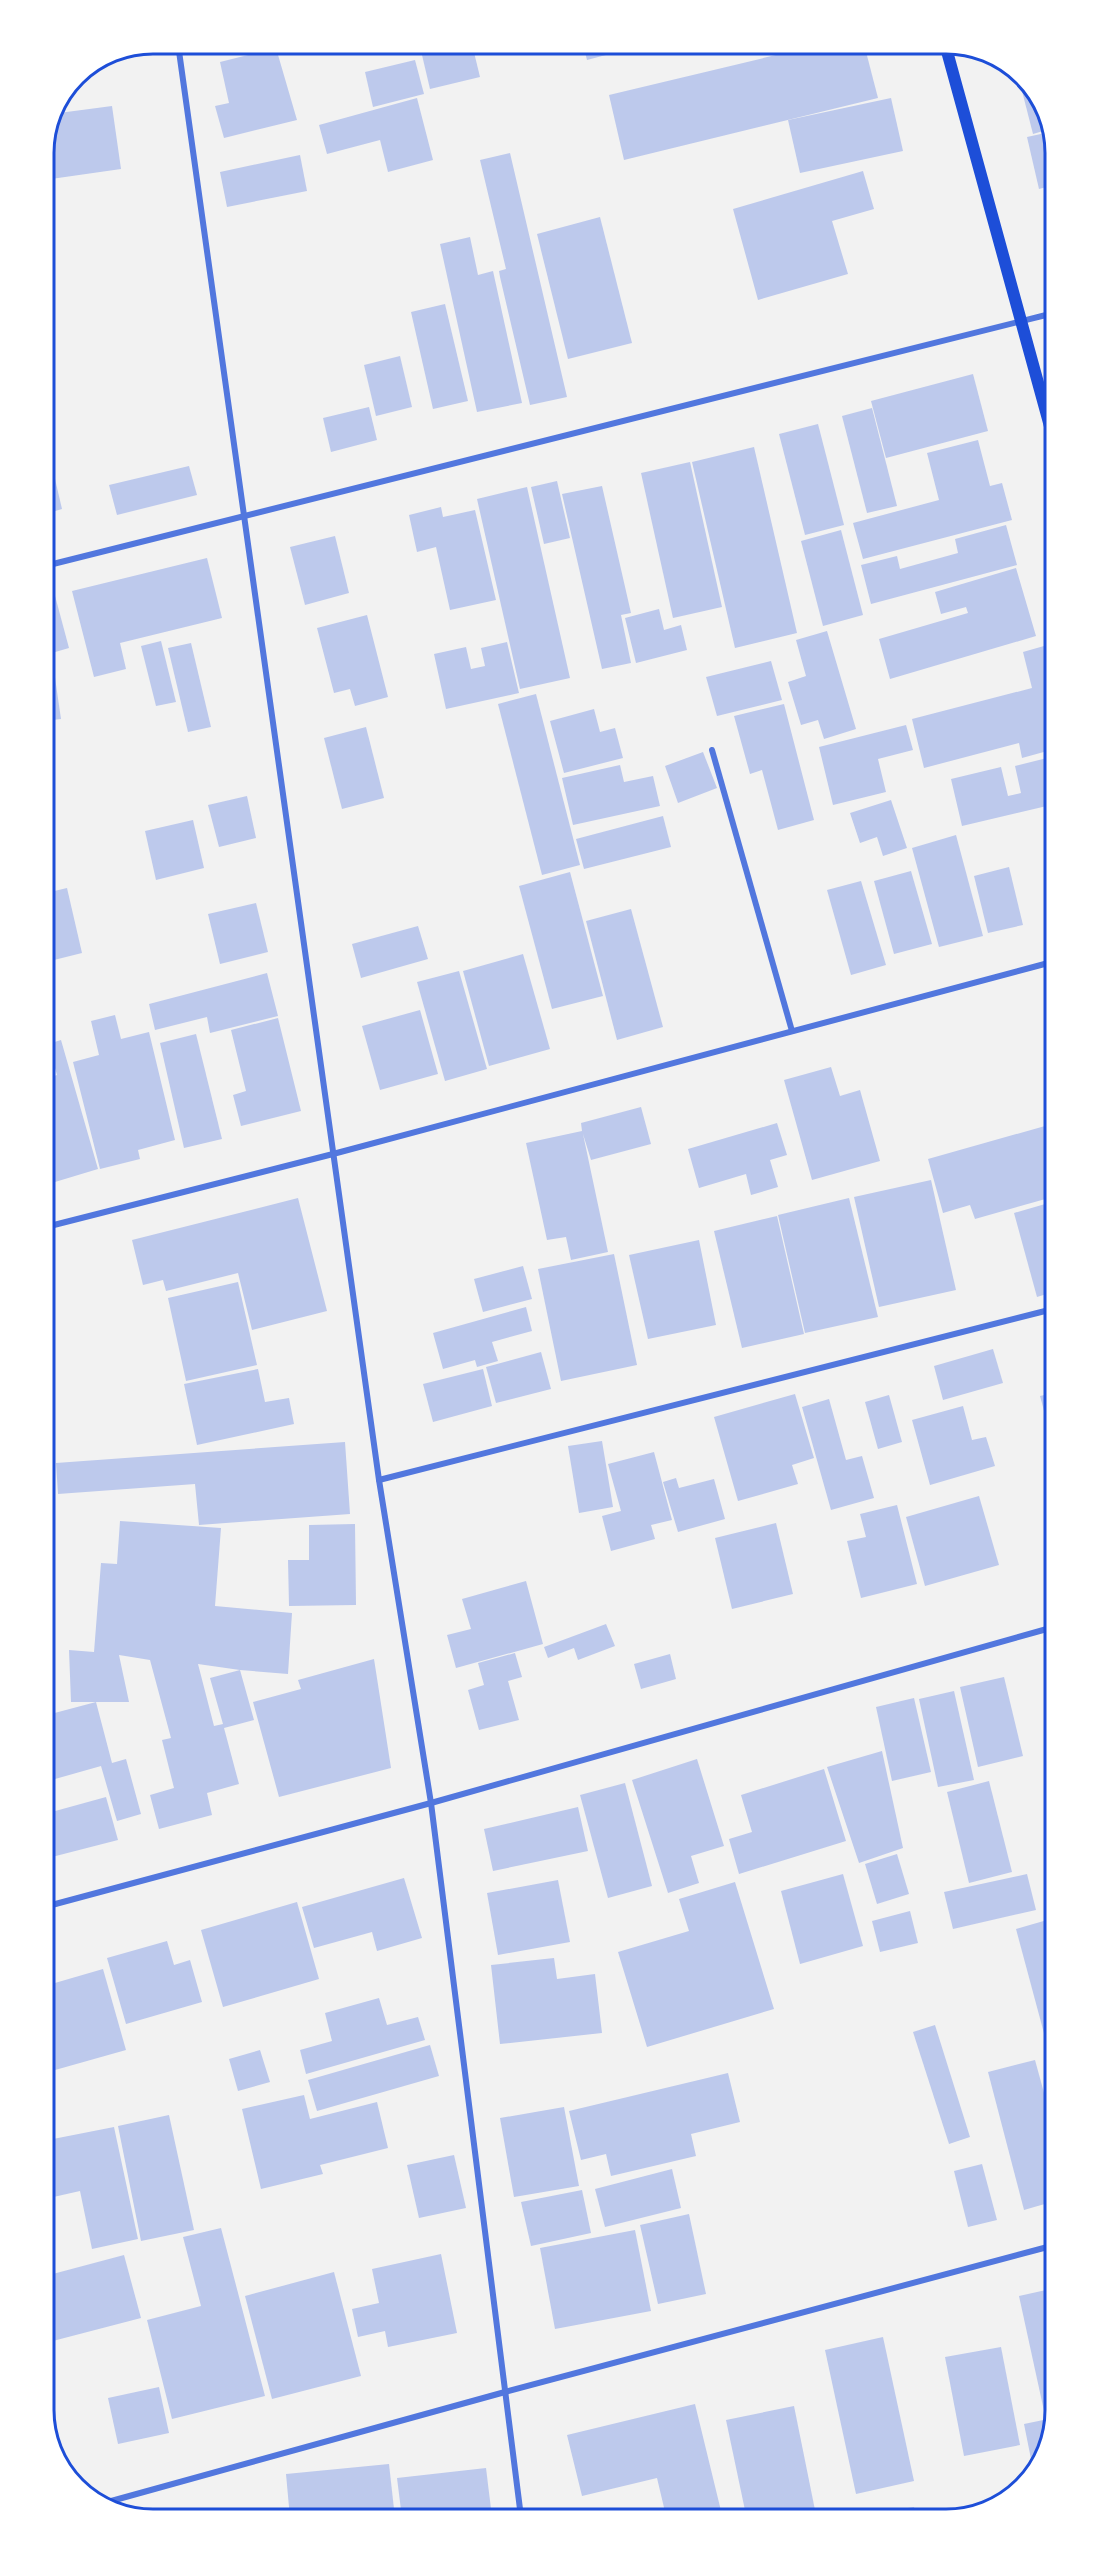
<svg xmlns="http://www.w3.org/2000/svg" width="1099" height="2563" viewBox="0 0 1099 2563" font-family="'DM Sans',sans-serif">
	<style>
		.building { fill: #bdc9ec; fill-rule: evenodd }
		.lines { fill: none; stroke-linecap: round; stroke-linejoin: round }
		.minor { stroke: #5277de; stroke-width: 6 }
		.secondary { stroke: #1d4ed8; stroke-width: 12 }
		.rim { fill: none; stroke: #1d4ed8; stroke-width: 3 }
	</style>
	<rect width="100%" height="100%" fill="#f2f2f2"/>
	<!-- building -->
	<g class="building">
		<path d="M467,44H472L480,77L430,89L422,55Z"/>
		<path d="M583,44H619L621,51L587,60Z"/>
		<path d="M792,44H810L793,49Z"/>
		<path d="M822,44H864L878,98L624,160L609,95Z"/>
		<path d="M276,48L297,120L224,138L215,106L229,103L220,62Z"/>
		<path d="M415,60L424,94L373,107L365,72Z"/>
		<path d="M1029,89L1050,118V129L1033,134L1022,91Z"/>
		<path d="M417,98L433,160L388,172L380,140L327,154L319,125Z"/>
		<path d="M891,98L903,151L800,173L788,120Z"/>
		<path d="M112,106L121,169L44,180V146L59,113Z"/>
		<path d="M1050,132V186L1039,189L1027,137Z"/>
		<path d="M510,153L567,397L530,405L500,277L499,271L506,269L480,160Z"/>
		<path d="M300,155L307,191L227,207L220,172Z"/>
		<path d="M863,171L874,209L832,221L848,274L758,300L733,209Z"/>
		<path d="M600,217L632,343L568,359L537,234Z"/>
		<path d="M470,237L478,275L493,271L522,403L477,412L440,244Z"/>
		<path d="M445,304L468,401L433,409L411,312Z"/>
		<path d="M400,356L412,407L376,416L364,365Z"/>
		<path d="M973,374L988,431L886,458L871,401Z"/>
		<path d="M369,407L377,440L331,452L323,418Z"/>
		<path d="M872,408L897,506L867,513L842,416Z"/>
		<path d="M818,424L844,525L805,535L779,434Z"/>
		<path d="M978,440L990,486L1002,483L1012,520L863,559L853,523L939,500L927,453Z"/>
		<path d="M754,447L797,633L735,648L692,462Z"/>
		<path d="M48,449L62,509L45,514L44,450Z"/>
		<path d="M690,462L722,607L673,618L641,473Z"/>
		<path d="M189,466L197,495L117,515L109,485Z"/>
		<path d="M557,481L570,538L544,544L531,487Z"/>
		<path d="M602,486L631,613L621,615L631,663L602,669L562,494Z"/>
		<path d="M527,487L570,678L520,689L477,499Z"/>
		<path d="M441,507L443,517L475,510L496,600L450,610L436,547L417,552L409,515Z"/>
		<path d="M1006,525L1017,565L871,604L861,565L897,556L900,569L958,553L955,539Z"/>
		<path d="M841,530L863,615L823,626L801,541Z"/>
		<path d="M335,536L349,593L305,605L290,547Z"/>
		<path d="M207,558L222,618L120,643L126,669L94,677L72,591Z"/>
		<path d="M1016,568L1036,636L890,679L879,639L968,613L966,607L941,614L935,592Z"/>
		<path d="M54,592L69,648L45,655V595Z"/>
		<path d="M659,609L664,630L681,625L687,650L636,663L625,618Z"/>
		<path d="M367,615L388,697L355,706L350,689L334,693L317,628Z"/>
		<path d="M827,631L856,729L824,739L818,720L801,725L788,682L806,676L796,640Z"/>
		<path d="M161,641L176,702L156,706L141,646Z"/>
		<path d="M507,642L519,693L446,709L434,654L466,647L471,669L485,666L481,648Z"/>
		<path d="M191,643L211,727L188,732L168,648Z"/>
		<path d="M1051,644V750L1022,758L1019,743L924,768L912,719L1032,688L1023,652Z"/>
		<path d="M771,661L782,700L717,716L706,677Z"/>
		<path d="M53,664L61,719L45,721V665Z"/>
		<path d="M536,694L580,865L542,875L498,704Z"/>
		<path d="M784,704L814,820L778,830L762,770L750,774L734,716Z"/>
		<path d="M594,709L600,732L615,728L623,758L564,773L550,721Z"/>
		<path d="M906,725L913,750L878,759L886,792L833,805L819,747Z"/>
		<path d="M366,727L384,798L342,809L324,738Z"/>
		<path d="M45,752L49,771H45Z"/>
		<path d="M703,752L717,788L678,803L665,766Z"/>
		<path d="M1051,757V805L962,826L951,779L1001,767L1008,796L1021,793L1015,766Z"/>
		<path d="M620,765L624,782L653,776L660,806L573,825L562,778Z"/>
		<path d="M247,796L256,838L219,847L208,805Z"/>
		<path d="M891,800L907,848L883,856L877,837L860,843L850,813Z"/>
		<path d="M663,816L671,847L584,869L576,839Z"/>
		<path d="M193,820L204,868L156,880L145,831Z"/>
		<path d="M956,835L983,936L939,947L912,848Z"/>
		<path d="M1009,867L1023,925L988,933L974,876Z"/>
		<path d="M911,871L932,944L894,954L874,881Z"/>
		<path d="M570,872L603,996L552,1009L519,886Z"/>
		<path d="M861,881L886,965L851,975L827,890Z"/>
		<path d="M67,888L82,953L46,962V893Z"/>
		<path d="M256,903L268,952L220,964L208,914Z"/>
		<path d="M631,909L663,1027L617,1040L586,921Z"/>
		<path d="M418,926L428,959L361,978L352,944Z"/>
		<path d="M523,954L550,1049L489,1066L463,971Z"/>
		<path d="M459,971L487,1069L445,1081L417,982Z"/>
		<path d="M267,973L278,1016L210,1033L207,1017L155,1030L149,1004Z"/>
		<path d="M420,1010L438,1074L380,1090L362,1026Z"/>
		<path d="M115,1015L121,1039L149,1032L175,1140L138,1150L140,1159L100,1169L73,1062L99,1055L91,1021Z"/>
		<path d="M278,1018L301,1111L241,1126L233,1095L246,1091L231,1030Z"/>
		<path d="M196,1034L222,1139L184,1148L160,1043Z"/>
		<path d="M61,1040L98,1169L55,1182L46,1152V1109L53,1107L46,1079L57,1075L48,1044Z"/>
		<path d="M831,1067L840,1096L860,1090L880,1161L812,1180L784,1080Z"/>
		<path d="M641,1107L651,1144L591,1160L583,1134L608,1252L571,1260L566,1237L547,1240L526,1143L582,1131L581,1123Z"/>
		<path d="M777,1123L787,1155L770,1160L778,1187L751,1195L746,1174L699,1188L688,1149Z"/>
		<path d="M1052,1124V1182L1045,1184L1049,1198L975,1219L970,1205L943,1213L928,1159Z"/>
		<path d="M931,1180L956,1290L879,1307L854,1197Z"/>
		<path d="M298,1198L327,1311L252,1330L238,1273L166,1291L163,1280L143,1285L132,1240Z"/>
		<path d="M849,1198L878,1317L805,1333L778,1215Z"/>
		<path d="M1052,1202L1053,1292L1037,1297L1014,1213Z"/>
		<path d="M777,1216L804,1334L742,1348L714,1231Z"/>
		<path d="M699,1240L716,1325L648,1339L629,1255Z"/>
		<path d="M614,1254L637,1365L561,1381L538,1269Z"/>
		<path d="M523,1266L532,1299L483,1312L474,1279Z"/>
		<path d="M238,1282L257,1365L186,1381L168,1298Z"/>
		<path d="M526,1307L532,1331L492,1342L498,1361L477,1367L475,1360L443,1369L433,1333Z"/>
		<path d="M993,1349L1003,1383L943,1400L934,1366Z"/>
		<path d="M541,1352L551,1389L496,1403L486,1367Z"/>
		<path d="M258,1369L265,1402L289,1398L294,1424L197,1445L184,1384Z"/>
		<path d="M483,1369L492,1406L433,1422L423,1384Z"/>
		<path d="M1053,1393V1440H1052L1040,1396Z"/>
		<path d="M795,1394L814,1458L792,1465L798,1484L738,1501L714,1417Z"/>
		<path d="M889,1395L902,1442L878,1449L865,1402Z"/>
		<path d="M829,1399L846,1460L862,1456L874,1498L831,1510L802,1407Z"/>
		<path d="M963,1406L972,1440L986,1437L995,1466L930,1485L912,1420Z"/>
		<path d="M602,1441L613,1507L579,1513L568,1446Z"/>
		<path d="M345,1442L350,1514L199,1525L195,1484L58,1494L56,1463Z"/>
		<path d="M654,1452L672,1520L651,1525L655,1539L611,1551L602,1516L621,1511L608,1464Z"/>
		<path d="M676,1478L679,1488L714,1479L725,1519L678,1532L663,1482Z"/>
		<path d="M979,1496L999,1565L925,1586L906,1517Z"/>
		<path d="M897,1505L917,1584L861,1598L847,1541L866,1537L860,1514Z"/>
		<path d="M120,1521L221,1528L215,1606L292,1613L288,1674L240,1670L254,1720L224,1728L239,1784L207,1793L212,1815L159,1829L150,1795L174,1788L162,1740L171,1738L150,1660L119,1655L129,1702H71L69,1650L94,1652L101,1563L117,1564ZM198,1664L240,1670L210,1678L223,1724L214,1726Z"/>
		<path d="M776,1523L793,1594L732,1609L715,1538Z"/>
		<path d="M355,1524L356,1605L289,1606L288,1560H309V1525Z"/>
		<path d="M526,1581L543,1644L456,1668L447,1635L471,1629L462,1599Z"/>
		<path d="M606,1624L615,1646L578,1660L574,1648L548,1658L544,1647Z"/>
		<path d="M515,1653L522,1677L508,1681L519,1720L479,1730L468,1690L484,1685L478,1663Z"/>
		<path d="M670,1654L676,1679L641,1689L634,1664Z"/>
		<path d="M374,1659L391,1768L279,1797L253,1702L301,1689L298,1680Z"/>
		<path d="M1004,1677L1023,1756L978,1767L960,1687Z"/>
		<path d="M954,1691L974,1780L938,1787L919,1699Z"/>
		<path d="M914,1698L931,1772L892,1781L876,1707Z"/>
		<path d="M96,1702L112,1763L126,1759L141,1814L117,1821L101,1766L48,1781L47,1715Z"/>
		<path d="M882,1751L903,1848L859,1863L827,1767Z"/>
		<path d="M1054,1756V1781H1053L1047,1758Z"/>
		<path d="M697,1759L724,1846L691,1856L699,1883L668,1893L632,1780Z"/>
		<path d="M824,1769L846,1841L739,1874L729,1839L752,1832L741,1795Z"/>
		<path d="M989,1781L1012,1872L969,1883L947,1792Z"/>
		<path d="M625,1783L652,1886L608,1898L580,1795Z"/>
		<path d="M106,1797L118,1840L48,1858V1813Z"/>
		<path d="M578,1807L588,1851L493,1871L484,1829Z"/>
		<path d="M897,1854L909,1894L877,1904L865,1864Z"/>
		<path d="M843,1874L863,1946L800,1964L781,1891Z"/>
		<path d="M1027,1874L1036,1910L953,1929L944,1892Z"/>
		<path d="M404,1878L422,1938L377,1951L372,1932L314,1948L302,1907Z"/>
		<path d="M558,1880L570,1942L498,1955L487,1893Z"/>
		<path d="M735,1882L774,2009L647,2047L618,1952L689,1931L679,1899Z"/>
		<path d="M297,1902L319,1979L223,2007L201,1930Z"/>
		<path d="M910,1911L918,1943L880,1952L872,1921Z"/>
		<path d="M1054,1918L1055,2034L1045,2037L1016,1929Z"/>
		<path d="M167,1941L174,1965L190,1960L202,2002L126,2024L107,1958Z"/>
		<path d="M554,1958L557,1979L595,1974L602,2033L500,2044L491,1965Z"/>
		<path d="M103,1969L126,2050L48,2072V1985Z"/>
		<path d="M379,1998L387,2025L418,2017L425,2040L306,2074L300,2050L332,2041L325,2013Z"/>
		<path d="M935,2025L970,2137L949,2144L913,2032Z"/>
		<path d="M430,2045L439,2076L317,2111L308,2080Z"/>
		<path d="M260,2050L270,2082L238,2091L229,2059Z"/>
		<path d="M1055,2058V2093L1054,2094L1045,2060Z"/>
		<path d="M1035,2060L1055,2133V2201L1024,2210L988,2072Z"/>
		<path d="M728,2073L740,2122L691,2134L696,2156L611,2176L606,2154L581,2160L569,2111Z"/>
		<path d="M304,2095L310,2119L377,2102L388,2148L320,2165L323,2174L261,2189L242,2109Z"/>
		<path d="M564,2107L579,2186L514,2197L500,2118Z"/>
		<path d="M169,2115L194,2230L141,2241L118,2126Z"/>
		<path d="M114,2127L138,2239L92,2249L80,2191L49,2198L48,2140Z"/>
		<path d="M454,2155L466,2208L419,2218L407,2165Z"/>
		<path d="M982,2164L997,2220L968,2227L954,2171Z"/>
		<path d="M672,2169L681,2208L605,2227L595,2189Z"/>
		<path d="M582,2190L591,2233L531,2246L521,2202Z"/>
		<path d="M689,2214L706,2294L658,2304L640,2225Z"/>
		<path d="M221,2228L265,2396L172,2419L147,2320L201,2306L183,2237Z"/>
		<path d="M635,2230L651,2311L555,2329L540,2248Z"/>
		<path d="M441,2254L457,2333L388,2347L385,2331L358,2337L352,2309L379,2303L372,2269Z"/>
		<path d="M124,2255L141,2318L49,2342V2275Z"/>
		<path d="M334,2272L361,2376L272,2399L245,2296Z"/>
		<path d="M1055,2288V2409L1044,2411L1019,2296Z"/>
		<path d="M883,2337L914,2481L856,2494L825,2350Z"/>
		<path d="M1001,2347L1020,2445L964,2456L945,2357Z"/>
		<path d="M159,2387L169,2433L118,2444L108,2398Z"/>
		<path d="M695,2404L722,2515L666,2516L657,2478L582,2496L567,2435Z"/>
		<path d="M794,2406L816,2515H746L726,2420Z"/>
		<path d="M1053,2418L1034,2474L1024,2424Z"/>
		<path d="M389,2464L395,2518H290L286,2474Z"/>
		<path d="M486,2468L492,2517L402,2518L397,2478Z"/>
		<path d="M914,2507L915,2514H877V2513Z"/>
	</g>
	<g class="lines">
		<!-- minor -->
		<g class="minor">
			<path d="M178,44L379,1480L431,1803L521,2517"/>
			<path d="M45,566L1050,314"/>
			<path d="M712,750L792,1031"/>
			<path d="M46,1227L333,1154L1052,962"/>
			<path d="M379,1480L1053,1309"/>
			<path d="M48,1906L431,1803L1054,1627"/>
			<path d="M104,2503L505,2392L1055,2245"/>
		</g>
		<!-- secondary -->
		<path class="secondary" d="M945,44L1051,430"/>
	</g>
	<!-- crop -->
	<path d="M0 0H1099V2563H0ZM153 54H946A99 99 0 0 1 1045 153V2410A99 99 0 0 1 946 2509H153A99 99 0 0 1 54 2410V153A99 99 0 0 1 153 54Z" fill="#fff" fill-rule="evenodd"/>
	<path class="rim" d="M153 54H946A99 99 0 0 1 1045 153V2410A99 99 0 0 1 946 2509H153A99 99 0 0 1 54 2410V153A99 99 0 0 1 153 54Z"/>
</svg>
